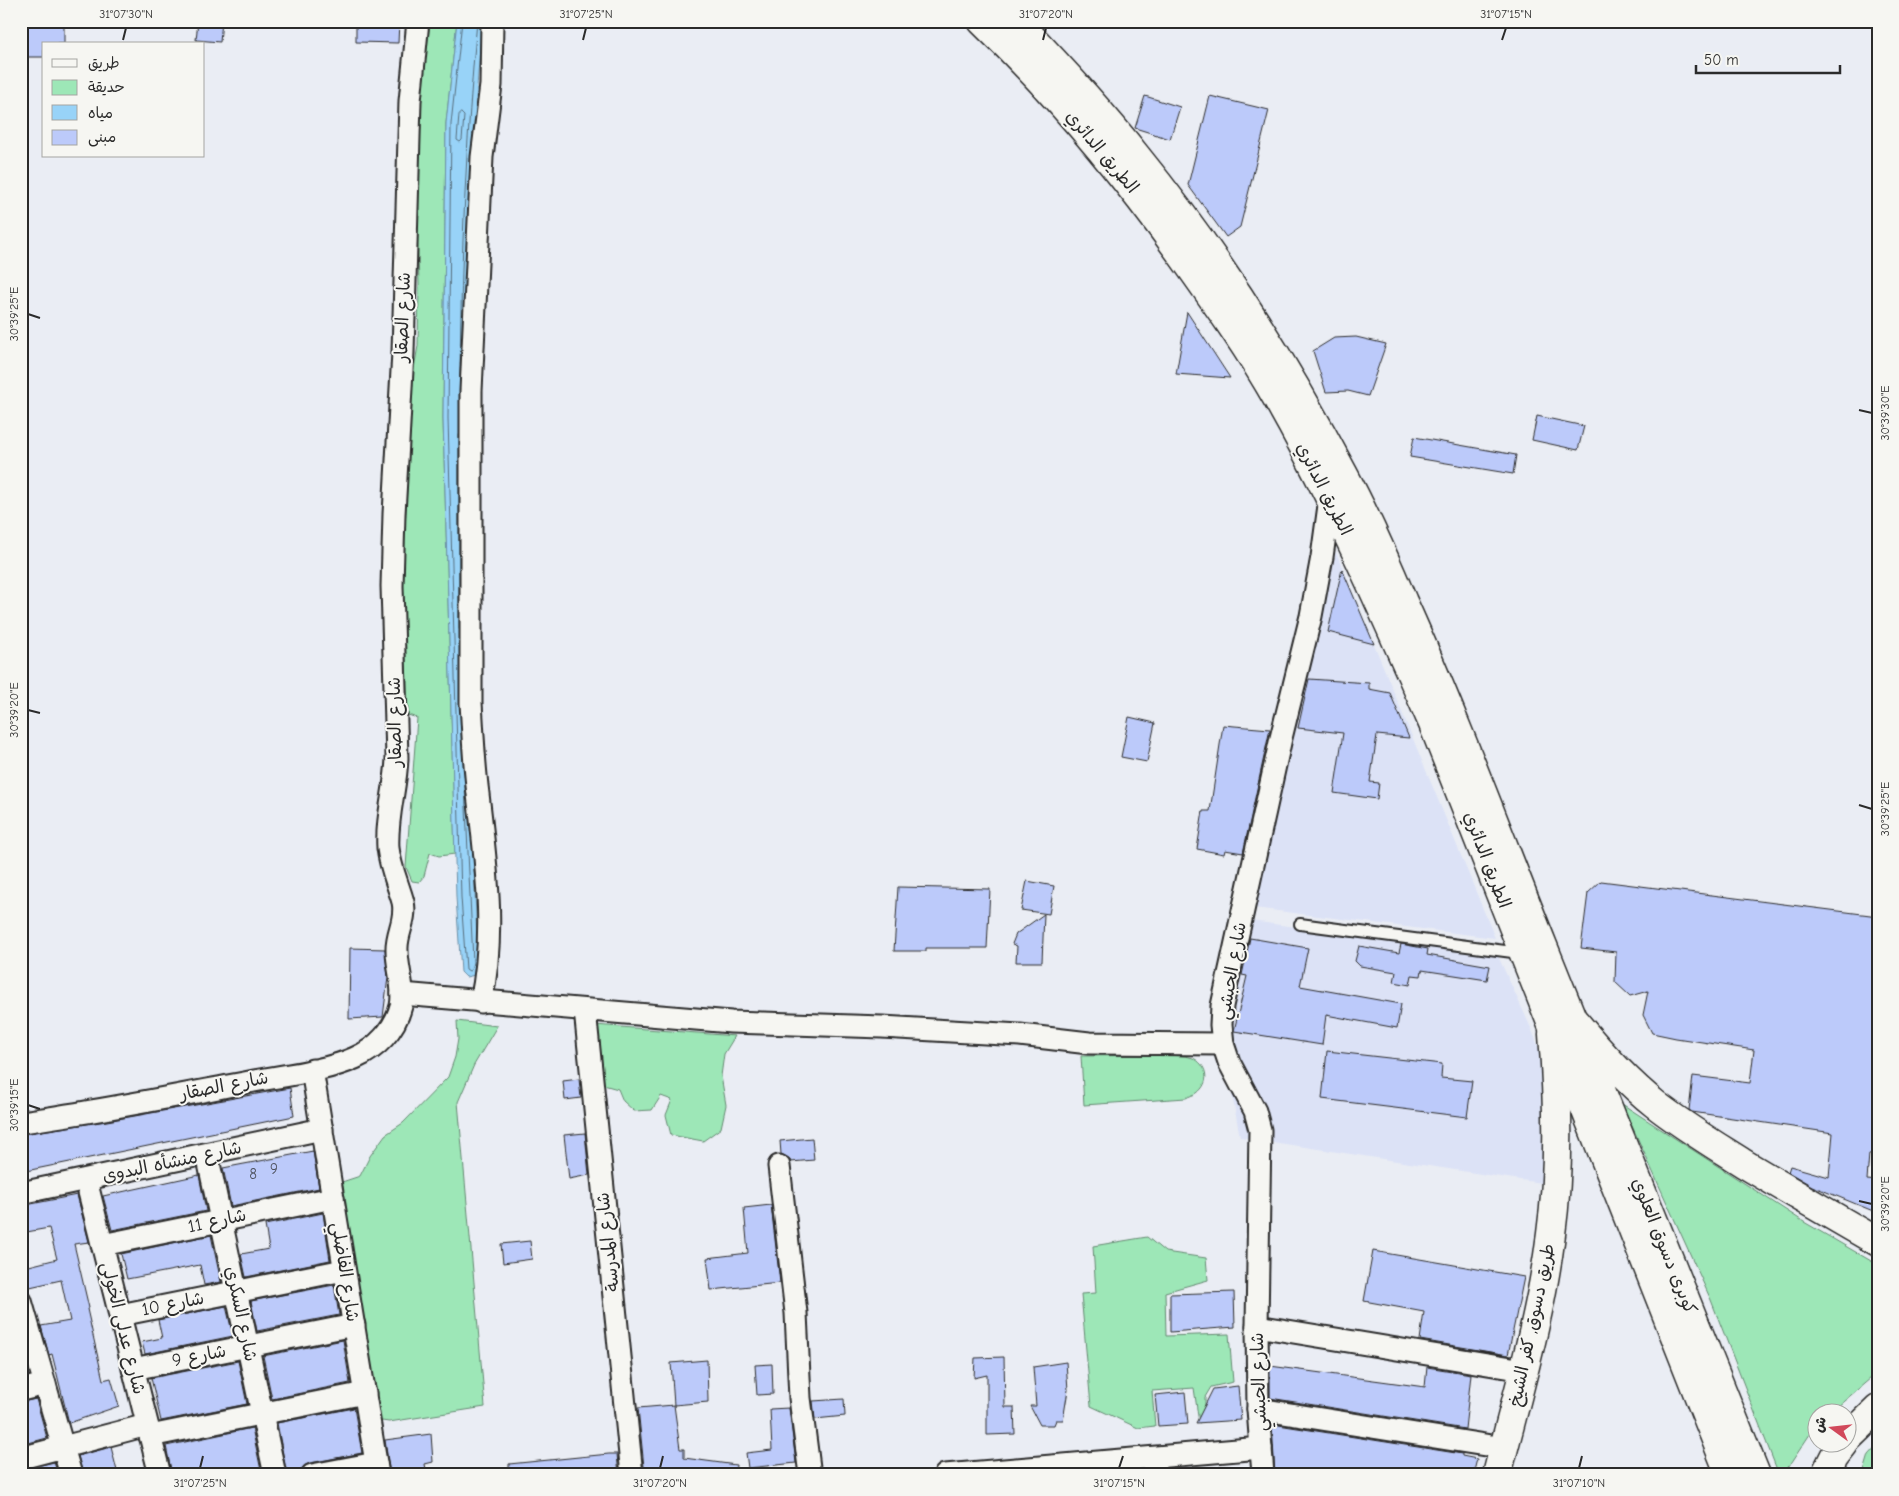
<svg xmlns="http://www.w3.org/2000/svg" width="1899" height="1496" viewBox="0 0 1899 1496" font-family="'Comic Neue','Playpen Sans Arabic',sans-serif">
	<style>
		.built { fill: #dce2f6 }
		.green { fill: #9de7b7; stroke: #648971 }
		.water { fill: #98d3f8; stroke: #6c90a6 }
		.lines { fill: none; stroke-linecap: round; stroke-linejoin: round }
		.shore { stroke: #576e7d; stroke-width: 1 }
		.building { fill: #bccafa; stroke: #2b2b2b }
		.lane-casing { stroke: #2b2b2b; stroke-width: 14 }
		.street-casing { stroke: #2b2b2b; stroke-width: 25 }
		.secondary-casing { stroke: #2b2b2b; stroke-width: 31 }
		.highway-casing { stroke: #2b2b2b; stroke-width: 31 }
		.lane { stroke: #f6f6f2; stroke-width: 10 }
		.street { stroke: #f6f6f2; stroke-width: 21 }
		.secondary { stroke: #f6f6f2; stroke-width: 28 }
		.highway { stroke: #f6f6f2; stroke-width: 28 }
		.ticks { fill: none; stroke: #2b2b2b; stroke-width: 2 }
		.labels { text-anchor: middle; dominant-baseline: central; stroke-width: 4; stroke-linejoin: round; paint-order: stroke }
		.number-label { font-size: 15px; fill: #4f535f }
		.street-label { font-size: 18px; fill: #2b2b2b; stroke: #f6f6f2 }
		.neatline { fill: none; stroke: #2b2b2b; stroke-width: 2 }
		.ticks-label { font-size: 12px; text-anchor: middle; fill: #2b2b2b }
	</style>
	<rect width="100%" height="100%" fill="#eaedf4"/>
	<filter id="ink" filterUnits="userSpaceOnUse"><feTurbulence type="fractalNoise" baseFrequency=".02" numOctaves="2"/><feDisplacementMap in="SourceGraphic" scale="10" xChannelSelector="R" yChannelSelector="G"/><feConvolveMatrix kernelMatrix="1 2 1 2 8 2 1 2 1" color-interpolation-filters="sRGB"/></filter>
	<g filter="url(#ink)">
		<!-- built -->
		<g class="built">
			<path d="M1336,552L1495,938L1254,908Z"/>
			<path d="M1251,921L1497,954L1531,1028L1549,1074L1547,1184L1240,1137L1223,1047Z"/>
		</g>
		<!-- green -->
		<g class="green">
			<path d="M430,21H457L446,123L443,418L455,854L439,856L430,853L424,876L419,882L412,881L406,867L417,718L408,715L403,577L407,486V409L418,346L419,284L416,196L419,120Z"/>
			<path d="M457,1021L497,1026L474,1065L458,1102L485,1407L389,1422L374,1420L342,1182L360,1176L370,1156L385,1135L403,1123L448,1077L455,1057L458,1039Z"/>
			<path d="M595,1025L735,1036L724,1054L721,1076L726,1105L721,1128L703,1141L671,1135L666,1115L672,1100L661,1096L652,1110L634,1111L623,1101L618,1089L600,1084Z"/>
			<path d="M1167,1055C1175,1056 1188,1055 1195,1059C1208,1067 1210,1083 1197,1093C1194,1095 1189,1096 1186,1098L1084,1105L1081,1056Z"/>
			<path d="M1622,1104L1804,1222L1878,1265V1372L1830,1413L1816,1414V1425L1783,1475H1779L1711,1300Z"/>
			<path d="M1147,1237L1165,1252L1206,1258L1208,1280L1165,1292L1166,1336L1229,1334L1233,1382L1211,1387L1205,1397V1421L1199,1423L1194,1388L1152,1391L1155,1426L1138,1428L1091,1406L1081,1294L1096,1293L1093,1246Z"/>
			<path d="M1878,1445V1475H1863L1869,1455Z"/>
		</g>
		<!-- water -->
		<path class="water" d="M457,21H482L476,100L466,316L464,635L478,963L475,975L466,977L461,972L456,897L443,418L446,123Z"/>
		<g class="lines">
			<!-- shore -->
			<g class="shore">
				<path d="M462,21L451,124L448,418L461,897L466,969L469,971L471,970L473,962L465,786"/>
				<path d="M461,113L464,116L462,140L460,142L457,140L459,115Z"/>
				<path d="M460,376C461,258 466,139 477,21"/>
				<path d="M459,435V629"/>
			</g>
		</g>
		<!-- building -->
		<g class="building">
			<path d="M23,21H64V44H44V57H23Z"/>
			<path d="M198,21H222L220,42L196,40Z"/>
			<path d="M356,21H399L398,43L356,42Z"/>
			<path d="M1145,96L1180,107L1170,139L1135,128Z"/>
			<path d="M1210,96L1269,110L1240,227L1226,237L1188,185Z"/>
			<path d="M1187,312L1230,378L1176,374Z"/>
			<path d="M1356,337L1386,344L1368,396L1348,391L1326,392L1313,351L1334,338Z"/>
			<path d="M1537,416L1584,426L1578,450L1532,440Z"/>
			<path d="M1414,437L1516,455L1513,474L1410,457Z"/>
			<path d="M1342,569L1374,644L1328,632Z"/>
			<path d="M1309,679L1369,683V689L1390,693L1409,738L1377,735L1370,782L1379,783L1377,799L1334,793L1343,733L1298,728Z"/>
			<path d="M1129,717L1155,723L1147,762L1121,757Z"/>
			<path d="M1223,725L1270,729L1243,853L1225,850L1224,854L1197,849L1203,811H1210Z"/>
			<path d="M1027,881L1054,886L1049,914L1021,910Z"/>
			<path d="M1601,881L1878,916V1152L1869,1154L1867,1180L1878,1181V1213L1812,1186L1788,1172L1790,1166L1829,1177L1833,1133L1692,1112L1689,1110L1693,1076L1750,1083L1754,1050L1676,1038L1652,1033L1643,1015L1648,991L1630,996L1615,982L1616,952L1581,948L1588,893Z"/>
			<path d="M898,887L990,889L987,948H926V951H894Z"/>
			<path d="M1044,914L1042,962H1016L1017,946L1012,944L1016,934Z"/>
			<path d="M1250,938L1308,948L1300,986L1401,1004L1397,1028L1326,1015L1322,1045L1234,1031L1247,976L1242,975Z"/>
			<path d="M1401,944L1428,949L1427,955L1490,966L1487,980L1422,970L1421,976L1412,975L1410,985L1394,982L1396,972L1360,966L1355,961L1359,946L1399,953Z"/>
			<path d="M350,948L385,949L388,977L383,1017L349,1019Z"/>
			<path d="M1327,1051L1442,1064L1441,1078L1472,1081L1467,1117L1322,1099Z"/>
			<path d="M579,1079L581,1098L565,1100L563,1081Z"/>
			<path d="M290,1088L294,1116L21,1172V1134L107,1121Z"/>
			<path d="M585,1133L589,1175L569,1179L564,1135Z"/>
			<path d="M812,1138L814,1160L791,1162L789,1158L781,1154L780,1141Z"/>
			<path d="M313,1151L319,1188L231,1206L223,1168Z"/>
			<path d="M199,1175L206,1211L112,1230L103,1196Z"/>
			<path d="M77,1195L89,1242L74,1244L89,1308L87,1309L103,1380L111,1378L119,1406L69,1423L52,1354L49,1355L41,1326L70,1321L61,1280L21,1289V1268L57,1259L49,1228L21,1233V1206Z"/>
			<path d="M771,1205L780,1283L711,1290L707,1258L748,1253L744,1208Z"/>
			<path d="M323,1213L330,1260L246,1277L241,1254L269,1249L265,1225Z"/>
			<path d="M211,1235L221,1282L204,1285L200,1265L127,1279L121,1254Z"/>
			<path d="M530,1241L532,1259L503,1263L501,1244Z"/>
			<path d="M1373,1251L1524,1277L1508,1355L1420,1340L1424,1312L1364,1301Z"/>
			<path d="M334,1285L339,1315L257,1331L251,1301Z"/>
			<path d="M1234,1292L1235,1327L1170,1332V1294Z"/>
			<path d="M226,1306L233,1336L145,1354L142,1342L162,1338L158,1320Z"/>
			<path d="M343,1340L350,1383L272,1399L263,1356Z"/>
			<path d="M1004,1357L1005,1407H1014L1015,1434L987,1435V1375L974,1378L975,1358Z"/>
			<path d="M707,1360L708,1402L674,1405L671,1363Z"/>
			<path d="M238,1361L247,1404L161,1421L151,1378Z"/>
			<path d="M1066,1362L1068,1390L1063,1420H1056L1054,1425H1040L1030,1406H1036L1033,1367Z"/>
			<path d="M772,1364L773,1394L757,1395L755,1365Z"/>
			<path d="M1270,1366L1425,1387L1427,1367L1471,1374L1465,1429L1270,1398Z"/>
			<path d="M1238,1386L1241,1420L1196,1423L1213,1389Z"/>
			<path d="M1185,1392L1188,1424L1158,1426L1155,1395Z"/>
			<path d="M36,1399L47,1438L21,1445V1402Z"/>
			<path d="M844,1399L845,1416L815,1419L813,1401Z"/>
			<path d="M674,1405L680,1449H684V1458L736,1465L735,1475H663L644,1467L638,1408Z"/>
			<path d="M354,1408L362,1453L310,1463L304,1466L300,1475H287L277,1423Z"/>
			<path d="M789,1408L796,1463L748,1468L746,1453L772,1450L770,1409Z"/>
			<path d="M1272,1424L1462,1454V1456L1477,1459L1473,1475H1390L1367,1471L1366,1475H1275Z"/>
			<path d="M252,1428L262,1475H172L166,1446Z"/>
			<path d="M431,1434L433,1462L425,1464L427,1475H390L385,1440Z"/>
			<path d="M111,1447L118,1475H83L78,1456Z"/>
			<path d="M609,1454H617L619,1475H509V1464Z"/>
			<path d="M54,1462L58,1475H21V1470Z"/>
		</g>
		<g class="lines">
			<!-- lane casing -->
			<g class="lane-casing">
				<path id="lane" d="M1300,924L1520,953"/>
			</g>
			<!-- street casing -->
			<g class="street-casing">
				<g id="street">
					<path d="M402,994L731,1022L882,1027L1020,1035L1089,1043L1223,1044"/>
					<path d="M481,1002C496,931 486,865 478,794C474,764 473,733 471,703V391L482,157L491,85L492,21"/>
					<path d="M585,1010L632,1475"/>
					<path d="M312,1070L378,1475"/>
					<path d="M21,1122C96,1112 170,1097 244,1083C278,1076 324,1072 355,1058C376,1049 395,1030 401,1006C405,987 397,969 397,950C396,933 407,920 403,902C398,884 390,867 388,848C386,817 396,789 397,758L392,586L394,514L403,352L410,101L418,21"/>
					<path d="M207,1154L275,1475"/>
					<path d="M779,1166L796,1313L800,1398L810,1475"/>
					<path d="M86,1180L160,1475"/>
					<path d="M21,1193L322,1129"/>
					<path d="M102,1245L333,1198"/>
					<path d="M21,1301L71,1475"/>
					<path d="M120,1315L344,1270"/>
					<path d="M1257,1326L1524,1370"/>
					<path d="M133,1369L354,1325"/>
					<path d="M21,1390L45,1384"/>
					<path d="M1258,1409L1504,1448"/>
					<path d="M150,1436L365,1393"/>
					<path d="M21,1458L147,1425"/>
					<path d="M312,1475L376,1463"/>
					<path d="M945,1475L1261,1448"/>
					<path d="M1263,1475L1258,1409L1257,1326L1260,1130L1255,1111L1229,1062L1223,1044L1221,1025L1222,1006L1281,738L1311,616L1322,557L1330,498"/>
				</g>
			</g>
			<!-- secondary casing -->
			<g class="secondary-casing">
				<g id="secondary">
					<path d="M1576,1023C1600,1052 1625,1080 1655,1104C1683,1126 1713,1144 1743,1163C1788,1190 1833,1216 1878,1242"/>
					<path d="M1497,1475C1517,1395 1541,1316 1551,1234C1560,1168 1558,1101 1553,1034"/>
				</g>
			</g>
			<!-- highway casing -->
			<g class="highway-casing">
				<g id="highway">
					<path d="M982,21C1058,94 1126,177 1187,262C1219,307 1251,352 1278,400C1337,504 1385,614 1433,724L1730,1475"/>
					<path d="M1016,21C1058,65 1099,109 1137,157C1217,255 1285,363 1344,475C1366,516 1385,559 1403,602C1454,715 1497,831 1543,946C1613,1123 1685,1299 1756,1475"/>
					<path d="M1846,1440L1878,1409"/>
					<path d="M1825,1475L1834,1457L1844,1444"/>
				</g>
			</g>
			<!-- lane -->
			<use href="#lane" class="lane"/>
			<!-- street -->
			<use href="#street" class="street"/>
			<!-- secondary -->
			<use href="#secondary" class="secondary"/>
			<!-- highway -->
			<use href="#highway" class="highway"/>
		</g>
	</g>
	<!-- ticks -->
	<path class="ticks" d="M123,40L126,28M583,40L586,28M1043,40L1046,28M1502,40L1506,28M28,314L40,318M1859,410L1872,413M28,710L40,713M1859,805L1872,809M28,1105L40,1109M1859,1201L1872,1204M200,1468L203,1456M660,1468L663,1456M1119,1468L1123,1456M1579,1468L1582,1456"/>
	<g class="labels">
		<!-- number labels -->
		<g class="number-label">
			<text x="274" y="1169">9</text>
			<text x="253" y="1174">8</text>
		</g>
		<!-- street labels -->
		<g class="street-label">
			<text transform="translate(1102 152) rotate(50)">الطريق الدائري</text>
			<text transform="translate(403 317) rotate(-88)">شارع الصقار</text>
			<text transform="translate(1324 489) rotate(63)">الطريق الدائري</text>
			<text transform="translate(395 722) rotate(-91)">شارع الصقار</text>
			<text transform="translate(1487 860) rotate(69)">الطريق الدائري</text>
			<text transform="translate(1232 971) rotate(-80)">شارع الحبشي</text>
			<text transform="translate(224 1086) rotate(-11)">شارع الصقار</text>
			<text transform="translate(172 1162) rotate(-12)">شارع منشأه البدوى</text>
			<text transform="translate(217 1221) rotate(-12)">شارع 11</text>
			<text transform="translate(608 1242) rotate(-96)">شارع المدرسة</text>
			<text transform="translate(1664 1246) rotate(68)">كوبرى دسوق العلوي</text>
			<text transform="translate(345 1272) rotate(81)">شارع الفاضلي</text>
			<text transform="translate(173 1304) rotate(-11)">شارع 10</text>
			<text transform="translate(241 1314) rotate(78)">شارع السكري</text>
			<text transform="translate(1532 1325) rotate(-78)">طريق دسوق, كفر الشيخ</text>
			<text transform="translate(123 1328) rotate(76)">شارع عدلى الخولى</text>
			<text transform="translate(199 1356) rotate(-11)">شارع 9</text>
			<text transform="translate(1259 1382) rotate(-92)">شارع الحبشي</text>
		</g>
	</g>
	<!-- margin -->
	<rect width="1899" height="1496" fill="none" stroke="#f6f6f2" stroke-width="55"/>
	<!-- legend -->
	<rect x="42" y="42" width="162" height="115" fill="#f6f6f2" stroke="#a5a5a2"/>
	<rect x="52" y="59" width="25" height="8" fill="#f6f6f2" stroke="#a5a5a2"/>
	<text x="88" y="68" font-size="15" fill="#2b2b2b">طريق</text>
	<rect x="52" y="80" width="25" height="15" fill="#9de7b7" stroke="#a5a5a2"/>
	<text x="88" y="92" font-size="15" fill="#2b2b2b">حديقة</text>
	<rect x="52" y="105" width="25" height="15" fill="#98d3f8" stroke="#a5a5a2"/>
	<text x="88" y="118" font-size="15" fill="#2b2b2b">مياه</text>
	<rect x="52" y="130" width="25" height="15" fill="#bccafa" stroke="#a5a5a2"/>
	<text x="88" y="142" font-size="15" fill="#2b2b2b">مبنى</text>
	<!-- north arrow -->
	<g transform="translate(1832 1428) rotate(285)"><circle r="24" fill="#f6f6f2" stroke="#a5a5a2"/>
	<path d="M0-4L9 19L0 12L-9 19Z" fill="#d1495b"/>
	<text y="-8" font-size="14" font-weight="bold" text-anchor="middle" fill="#2b2b2b">ش</text>
	</g>
	<!-- scale -->
	<path d="M1696 65v8h144v-8" fill="none" stroke="#2b2b2b" stroke-width="2.5"/>
	<text x="1704" y="65" font-size="15" fill="#2b2b2b" stroke="#f6f6f2" stroke-width="4" paint-order="stroke">50 m</text>
	<rect x="28" y="28" width="1844" height="1440" class="neatline"/>
	<g class="ticks-label">
		<text x="126" y="18">31°07'30"N</text>
		<text x="586" y="18">31°07'25"N</text>
		<text x="1046" y="18">31°07'20"N</text>
		<text x="1506" y="18">31°07'15"N</text>
		<text transform="translate(14 314) rotate(-90)" y="4">30°39'25"E</text>
		<text transform="translate(1885 413) rotate(-90)" y="4">30°39'30"E</text>
		<text transform="translate(14 710) rotate(-90)" y="4">30°39'20"E</text>
		<text transform="translate(1885 809) rotate(-90)" y="4">30°39'25"E</text>
		<text transform="translate(14 1105) rotate(-90)" y="4">30°39'15"E</text>
		<text transform="translate(1885 1204) rotate(-90)" y="4">30°39'20"E</text>
		<text x="200" y="1487">31°07'25"N</text>
		<text x="660" y="1487">31°07'20"N</text>
		<text x="1119" y="1487">31°07'15"N</text>
		<text x="1579" y="1487">31°07'10"N</text>
	</g>
</svg>
